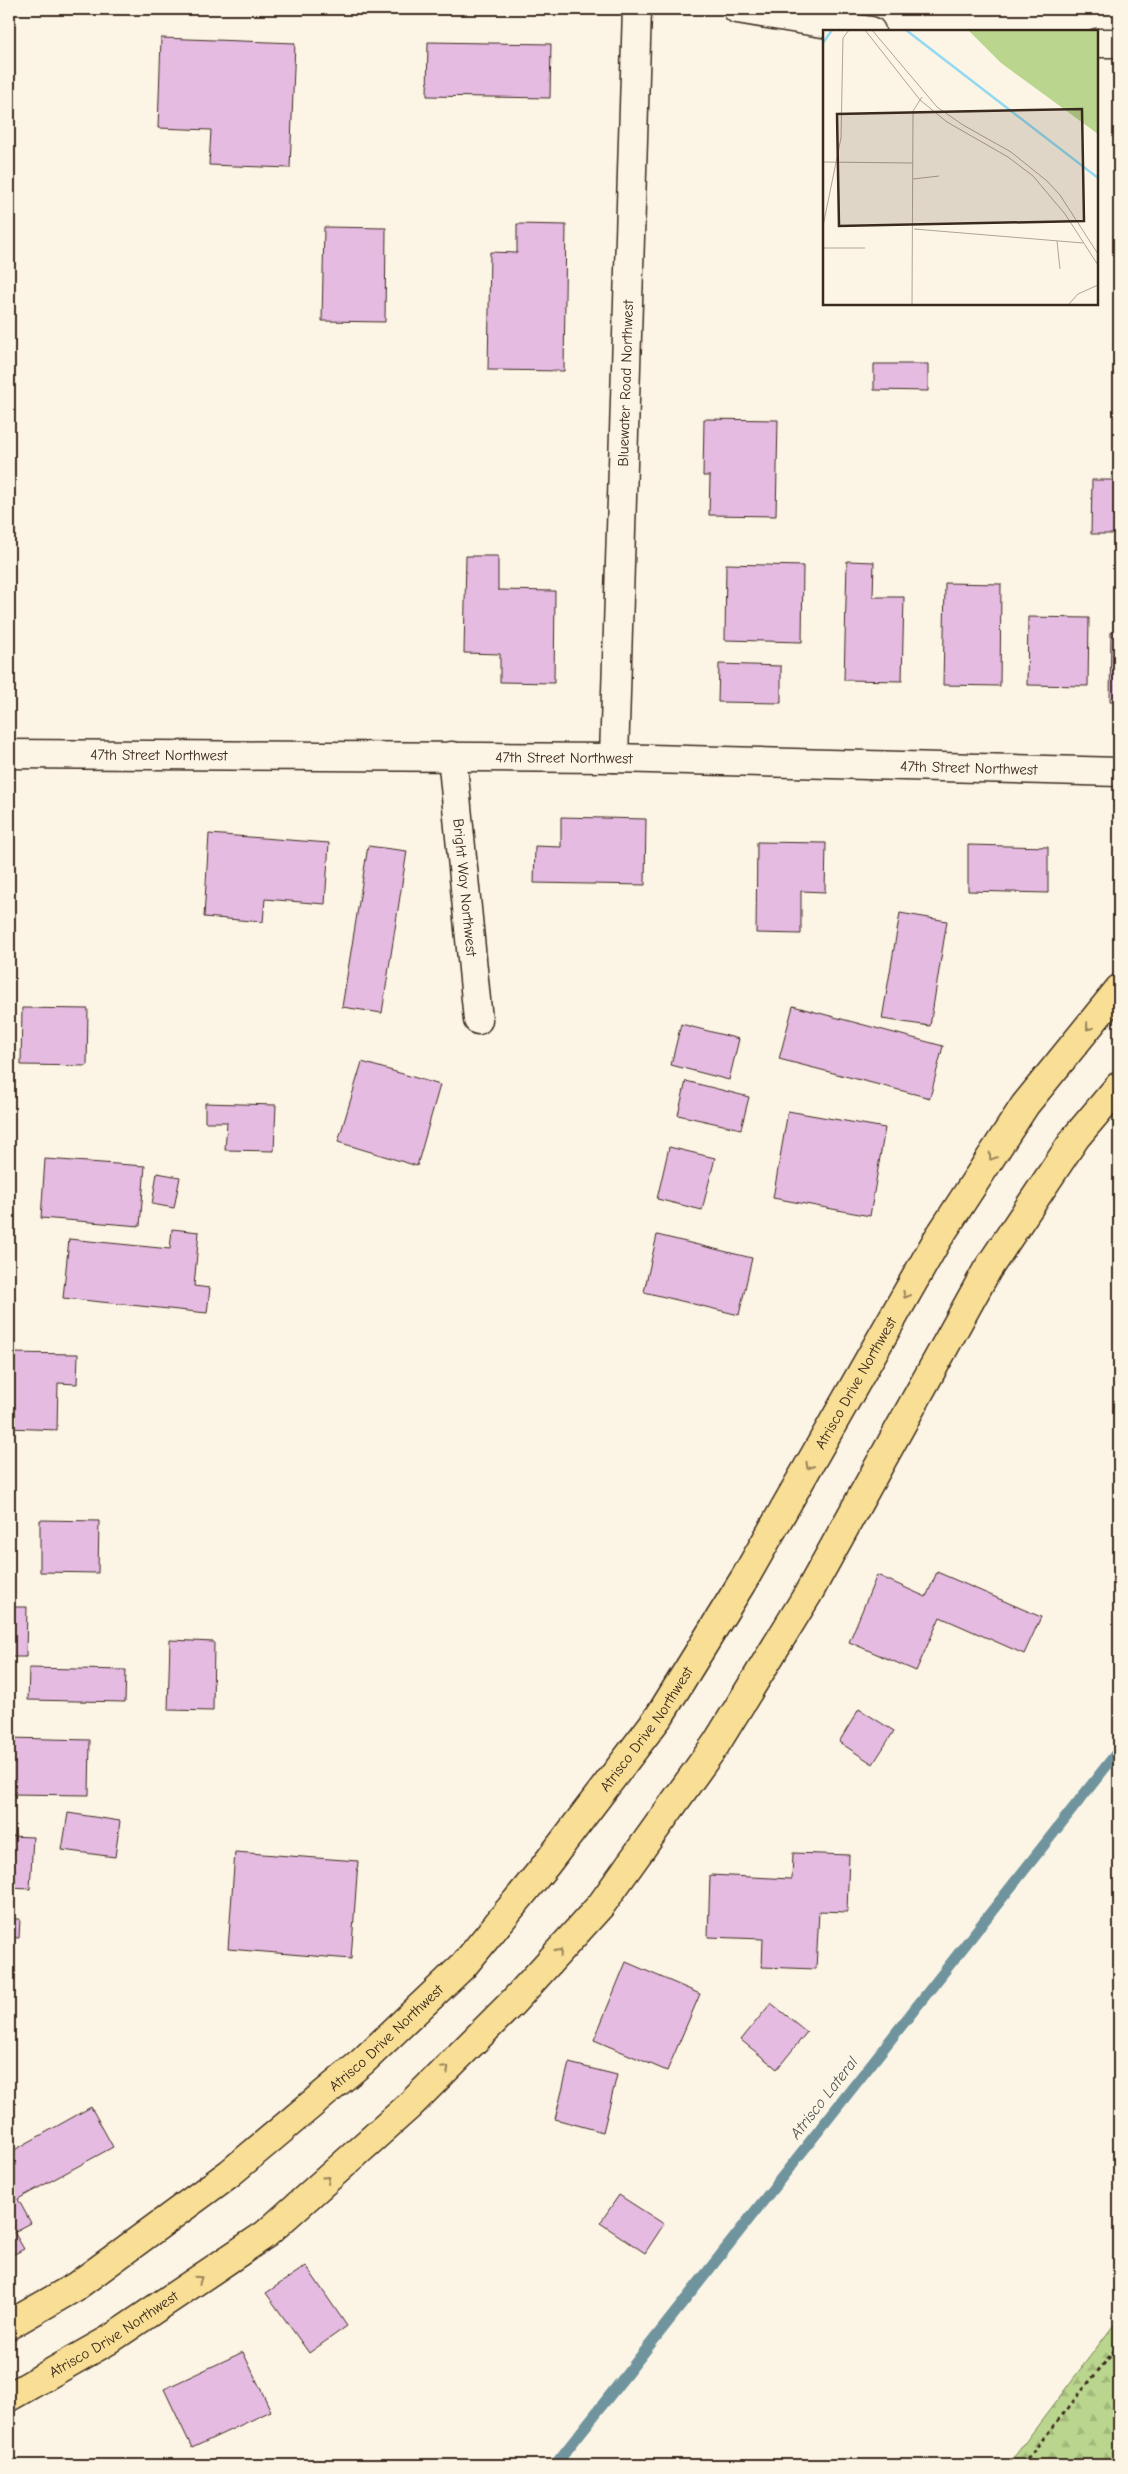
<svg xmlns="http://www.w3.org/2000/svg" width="1128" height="2474" viewBox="0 0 1128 2474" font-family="'Comic Neue',sans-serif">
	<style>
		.forest { fill: url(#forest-firs); stroke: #7a8056 }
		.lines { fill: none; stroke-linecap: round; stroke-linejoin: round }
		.stream { stroke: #6f949e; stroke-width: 11 }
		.building { fill: #e5bbe2; stroke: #3b2a1e }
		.minor-casing { stroke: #3b2a1e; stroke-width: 31 }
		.major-casing { stroke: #3b2a1e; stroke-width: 31 }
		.path { stroke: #3b2a1e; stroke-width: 3; stroke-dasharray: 4 4; stroke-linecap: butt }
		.minor { stroke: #fcf5e5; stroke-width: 28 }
		.major { stroke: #f9df96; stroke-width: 28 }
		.oneway { stroke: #9a845a }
		.labels { text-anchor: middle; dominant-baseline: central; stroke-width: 4; stroke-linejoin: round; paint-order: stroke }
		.street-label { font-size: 15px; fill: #3b2a1e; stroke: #fcf5e5 }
		.water-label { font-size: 16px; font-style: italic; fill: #515653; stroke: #fcf5e5 }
		.inset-river { fill: none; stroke: #92daf3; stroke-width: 2.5 }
		.inset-road { fill: none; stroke: #afa495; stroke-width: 1 }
		.view { fill: #3b2a1e; fill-opacity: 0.15; stroke: #3b2a1e; stroke-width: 2.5 }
		.inset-edge { fill: none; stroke: #3b2a1e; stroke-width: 2.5 }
	</style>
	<defs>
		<pattern id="forest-firs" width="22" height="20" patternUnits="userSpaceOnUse" patternTransform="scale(1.25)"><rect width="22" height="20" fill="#bad68e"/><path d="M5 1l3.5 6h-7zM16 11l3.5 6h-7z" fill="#a1b87a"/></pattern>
	</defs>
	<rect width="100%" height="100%" fill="#fcf5e5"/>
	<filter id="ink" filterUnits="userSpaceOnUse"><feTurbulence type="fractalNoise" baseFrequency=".02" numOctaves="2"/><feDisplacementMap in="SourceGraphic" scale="10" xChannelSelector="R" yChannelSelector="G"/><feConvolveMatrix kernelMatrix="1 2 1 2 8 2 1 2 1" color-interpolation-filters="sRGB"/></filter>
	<g filter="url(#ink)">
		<!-- forest -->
		<path class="forest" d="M1119,2318V2465H1008Z"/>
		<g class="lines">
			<!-- stream -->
			<path class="stream" d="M555,2465L1119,1750"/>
		</g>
		<!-- building -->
		<g class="building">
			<path d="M161,38L295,43L290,168L209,165L211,130L158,128Z"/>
			<path d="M428,42L551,44L550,98L427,96Z"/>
			<path d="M517,224L566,225L564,371L488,370L490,252L517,253Z"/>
			<path d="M324,227L386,228L385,322L322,321Z"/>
			<path d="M874,364H928V391L874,390Z"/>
			<path d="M704,419L778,420L776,516L709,515L710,476H703Z"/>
			<path d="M1092,480H1119V534H1091Z"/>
			<path d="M466,556H498V590L555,591L554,683L500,682V654L464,653Z"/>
			<path d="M847,561L874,562L873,597H904L902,681L844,680Z"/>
			<path d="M726,564L803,566L802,642L725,640Z"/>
			<path d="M945,583L1001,584L1000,686L943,685Z"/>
			<path d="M1028,617L1089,618L1088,686L1027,685Z"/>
			<path d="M1111,632H1119V701H1110Z"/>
			<path d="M719,664L781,666V703L718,702Z"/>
			<path d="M561,817L646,819L645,885L534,883L535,846L561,847Z"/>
			<path d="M209,834L329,843L325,904L265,899L263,922L204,917Z"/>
			<path d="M757,842L826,843L825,892L801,891V934L756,933Z"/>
			<path d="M968,845L1048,847V893L968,891Z"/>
			<path d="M368,846L407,851L382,1013L342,1007Z"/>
			<path d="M900,913L947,921L930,1026L882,1019Z"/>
			<path d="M793,1006L943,1046L930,1098L779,1059Z"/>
			<path d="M22,1008L88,1009L87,1066L21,1065Z"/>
			<path d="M681,1024L739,1039L729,1080L671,1065Z"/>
			<path d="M362,1062L440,1085L417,1166L338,1142Z"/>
			<path d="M686,1081L749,1097L741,1129L678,1115Z"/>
			<path d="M205,1103L276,1105L274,1151L225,1150L227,1122H205Z"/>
			<path d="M788,1111L885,1128L870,1216L773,1198Z"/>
			<path d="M669,1147L715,1158L702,1210L657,1199Z"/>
			<path d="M45,1159L145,1166L140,1226L41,1218Z"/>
			<path d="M157,1173L180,1177L174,1208L152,1204Z"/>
			<path d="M172,1229L199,1232L194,1286L210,1288L207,1313L63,1298L69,1239L170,1249Z"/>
			<path d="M657,1235L752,1258L739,1315L644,1292Z"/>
			<path d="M9,1353L78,1354L77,1384L58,1383L57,1430L9,1428Z"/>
			<path d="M40,1520L99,1521L98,1573L40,1572Z"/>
			<path d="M937,1572L1041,1617L1024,1654L940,1617L916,1671L849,1642L877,1575L926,1597Z"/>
			<path d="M9,1607H27L26,1657H9Z"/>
			<path d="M170,1640L214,1642L213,1711L168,1710Z"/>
			<path d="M29,1668L126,1670L125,1702L28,1700Z"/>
			<path d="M859,1709L894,1731L873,1764L839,1742Z"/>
			<path d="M9,1738L90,1740L89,1795L9,1794Z"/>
			<path d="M68,1813L120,1821L115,1857L62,1850Z"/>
			<path d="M9,1836L33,1837L30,1889L9,1888Z"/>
			<path d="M235,1852L358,1861L351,1959L228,1949Z"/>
			<path d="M793,1853L849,1855L847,1912L819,1911L816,1969L762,1967L763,1939L708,1937L710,1875L792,1879Z"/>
			<path d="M9,1919H20L19,1938L9,1937Z"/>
			<path d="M626,1962L700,1994L667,2071L594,2040Z"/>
			<path d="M771,2003L807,2032L777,2069L741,2040Z"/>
			<path d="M569,2063L617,2075L603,2132L555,2119Z"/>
			<path d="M91,2107L113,2147L18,2199L31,2223L14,2232L24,2249L9,2257V2153Z"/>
			<path d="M619,2195L664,2224L645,2253L600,2223Z"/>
			<path d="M306,2266L347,2326L309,2353L266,2293Z"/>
			<path d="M243,2352L271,2411L192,2448L164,2389Z"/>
		</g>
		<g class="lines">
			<!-- minor casing -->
			<g class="minor-casing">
				<g id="minor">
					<path d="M737,9L871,31"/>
					<path d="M1097,43H1119"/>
					<path id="s1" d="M9,754L614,758L1119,772"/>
					<path id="s2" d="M452,756L478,1020"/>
					<path id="s3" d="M614,758L637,9"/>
				</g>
			</g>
			<!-- major casing -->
			<g class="major-casing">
				<g id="major">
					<path id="s4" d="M9,2325L75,2287L230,2173L362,2062L464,1965L545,1866L660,1715L746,1576L937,1240L1025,1105L1119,989"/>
					<path id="s5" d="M9,2397L109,2340L266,2234L409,2106L512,2003L601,1905L716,1744L808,1594L987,1270L1076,1137L1119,1086"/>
				</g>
			</g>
			<!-- path -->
			<path class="path" d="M1022,2465L1119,2345"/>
			<!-- minor -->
			<use href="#minor" class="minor"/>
			<!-- major -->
			<use href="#major" class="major"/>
		</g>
		<!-- one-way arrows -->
		<defs><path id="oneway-chevron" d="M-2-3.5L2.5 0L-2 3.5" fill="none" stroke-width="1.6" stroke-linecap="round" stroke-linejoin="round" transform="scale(1.25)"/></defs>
		<g class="oneway">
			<use href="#oneway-chevron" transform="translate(1089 1027) rotate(129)"/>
			<use href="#oneway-chevron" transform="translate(992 1157) rotate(123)"/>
			<use href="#oneway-chevron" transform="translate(906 1295) rotate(120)"/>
			<use href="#oneway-chevron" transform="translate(809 1466) rotate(120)"/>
			<use href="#oneway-chevron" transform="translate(559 1952) rotate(-48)"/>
			<use href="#oneway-chevron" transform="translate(446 2069) rotate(-45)"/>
			<use href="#oneway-chevron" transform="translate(327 2179) rotate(-42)"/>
			<use href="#oneway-chevron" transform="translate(199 2279) rotate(-34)"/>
		</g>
	</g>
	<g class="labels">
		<!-- street labels -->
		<g class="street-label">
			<text stroke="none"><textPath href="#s3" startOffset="375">Bluewater Road Northwest</textPath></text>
			<text stroke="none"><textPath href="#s1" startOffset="150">47th Street Northwest</textPath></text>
			<text stroke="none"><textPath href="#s1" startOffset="555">47th Street Northwest</textPath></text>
			<text stroke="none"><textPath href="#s1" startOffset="960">47th Street Northwest</textPath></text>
			<text stroke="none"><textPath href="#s2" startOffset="132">Bright Way Northwest</textPath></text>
			<text stroke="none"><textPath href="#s4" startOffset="1285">Atrisco Drive Northwest</textPath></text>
			<text stroke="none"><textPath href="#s4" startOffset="880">Atrisco Drive Northwest</textPath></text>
			<text stroke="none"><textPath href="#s4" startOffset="475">Atrisco Drive Northwest</textPath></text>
			<text stroke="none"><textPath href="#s5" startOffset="122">Atrisco Drive Northwest</textPath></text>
		</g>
		<!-- water labels -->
		<g class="water-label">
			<text transform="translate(824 2098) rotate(-52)">Atrisco Lateral</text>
		</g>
	</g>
	<!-- overview -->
	<g transform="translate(823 30)">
		<rect width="275" height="275" fill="#fcf5e5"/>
		<path d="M145,0H275V104L178,33Z" fill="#bad68e"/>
		<path class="inset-river" d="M83,0L275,148M0,13L9,0"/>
		<path class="inset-road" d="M42,0L97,70L124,92L185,127L210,146L242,184L275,235M49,0L114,77L140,95L188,122L224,151L237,165L275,224M0,132L90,133M90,149L116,146M0,196L18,108L20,8L26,0M91,199L260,213M234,211L237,239M0,218H42M89,275L90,81L99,67M245,275L255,264L275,255"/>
		<path class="view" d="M259,79L261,191L16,196L14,84Z"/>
		<rect width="275" height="275" class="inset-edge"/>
	</g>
	<!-- margin -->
	<rect width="1128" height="2474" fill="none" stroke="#fcf5e5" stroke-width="30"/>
	<rect x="15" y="15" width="1098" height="2444" fill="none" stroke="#3b2a1e" stroke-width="2" filter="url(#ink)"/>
</svg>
